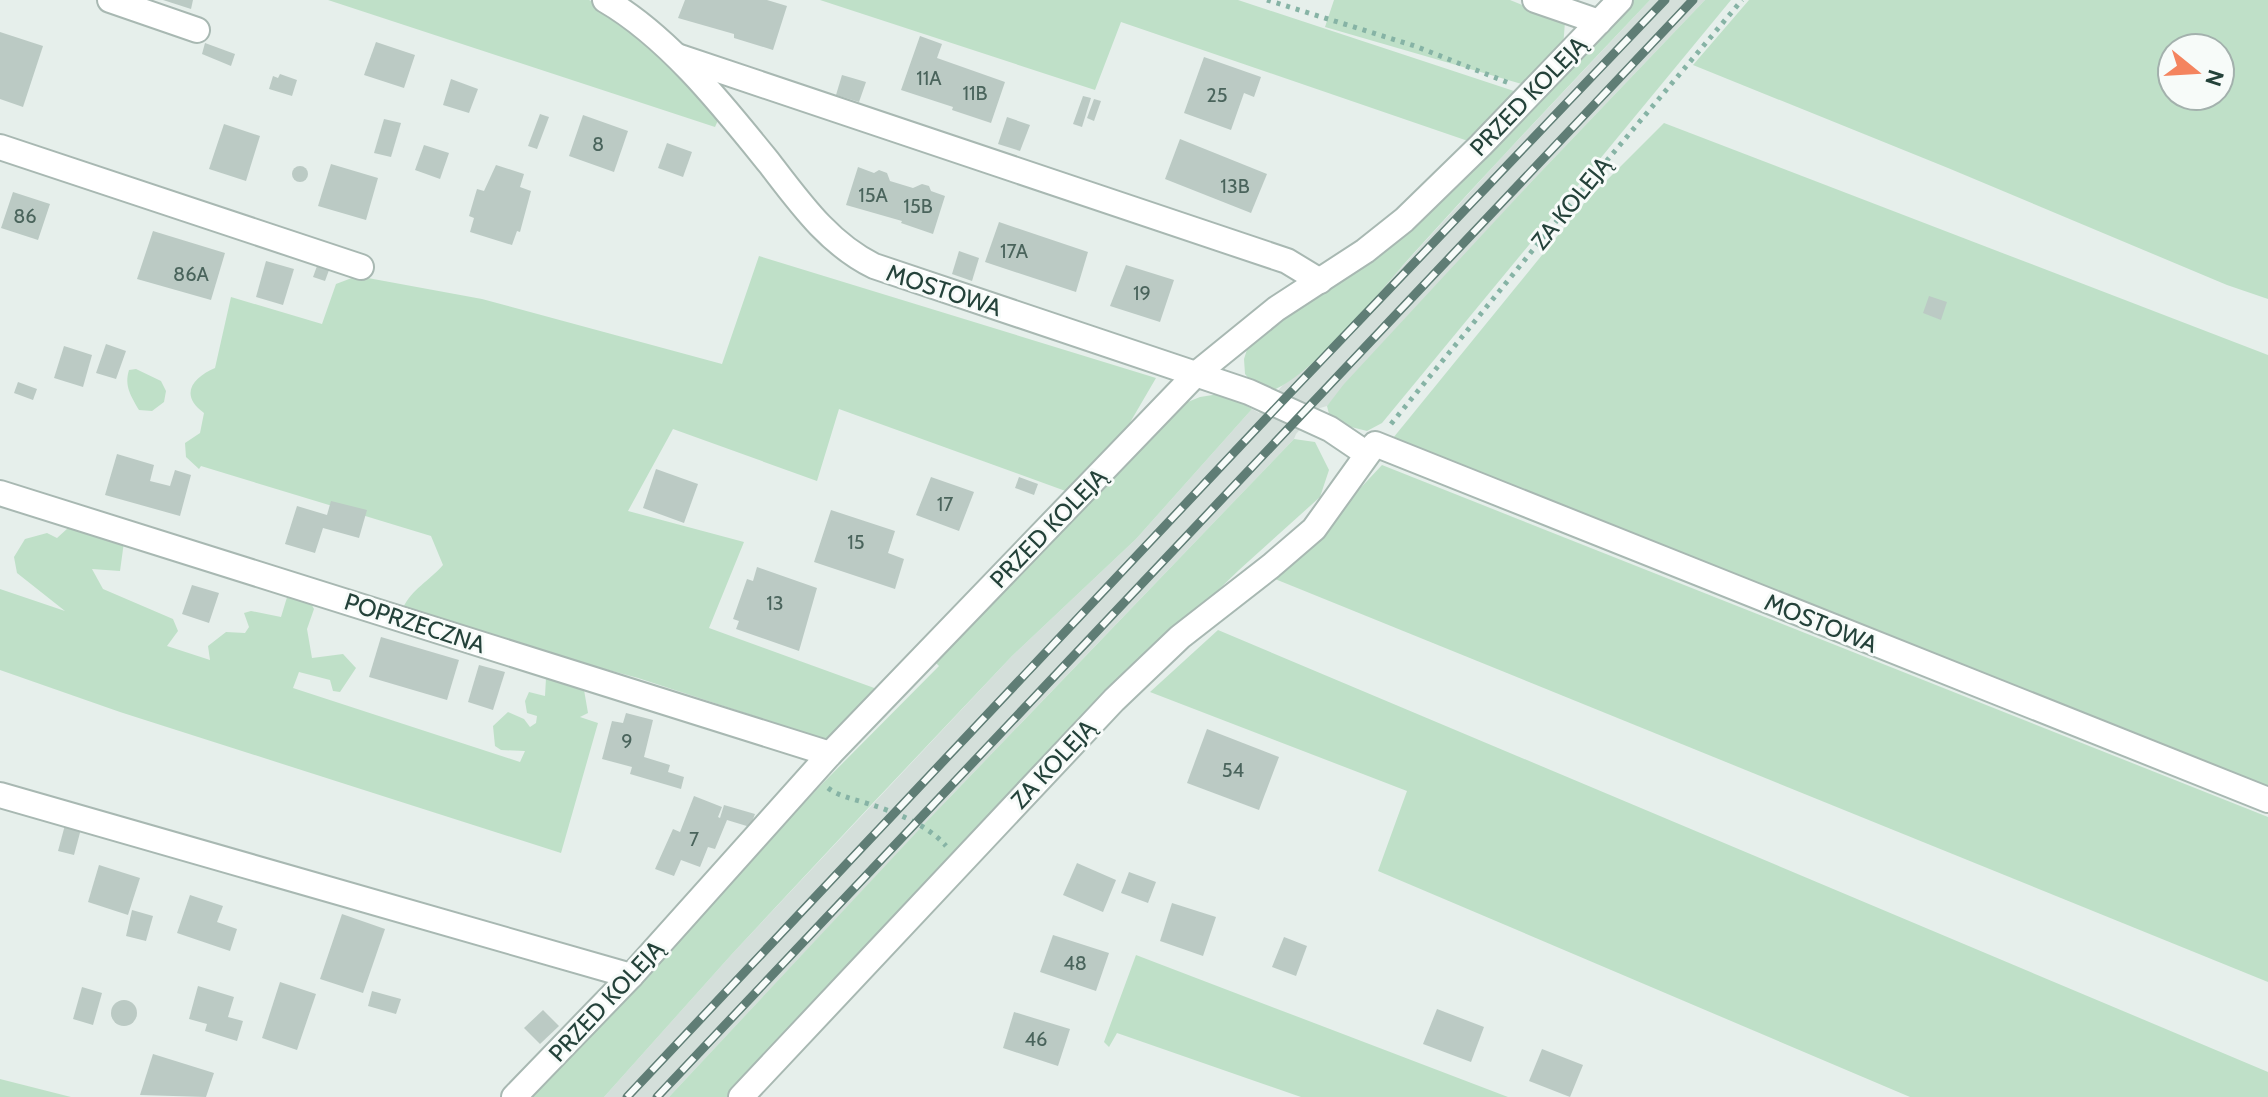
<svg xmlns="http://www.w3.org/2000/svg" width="2268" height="1097" viewBox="0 0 2268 1097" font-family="Cabin,sans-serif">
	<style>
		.built { fill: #d4dfda }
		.green { fill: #bfe0c8; fill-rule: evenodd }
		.building { fill: #bbcac4 }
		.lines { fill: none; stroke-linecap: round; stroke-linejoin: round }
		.minor-casing { stroke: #a8b8b2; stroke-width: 28 }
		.path { stroke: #86b3a5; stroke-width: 5; stroke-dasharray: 4 6; stroke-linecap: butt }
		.minor { stroke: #fff; stroke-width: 24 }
		.rail-casing { stroke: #5f7d75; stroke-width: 9 }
		.rail { stroke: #f7fbf9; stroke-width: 6; stroke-dasharray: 18; stroke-linecap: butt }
		.labels { text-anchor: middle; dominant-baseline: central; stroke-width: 6; stroke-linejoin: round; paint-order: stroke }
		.number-label { font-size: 20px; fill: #4a645c }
		.street-label { font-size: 24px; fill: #24423a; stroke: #f7fbf9 }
	</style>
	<rect width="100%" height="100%" fill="#e6efeb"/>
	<!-- built -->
	<path class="built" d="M1650,0H1705L1533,180L1327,406L1320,408L1296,434L1294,439L951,796L669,1097H604L732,954L1012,656L1136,539L1252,409L1259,413L1282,386L1327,349L1502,157Z"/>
	<!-- green -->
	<g class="green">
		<path d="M328,0H589C639,23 682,77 720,116L715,127Z"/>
		<path d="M820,0H1238L1517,92L1468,141L1121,22L1095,90Z"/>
		<path d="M1334,0H1510L1565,22L1563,47L1529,86L1325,27Z"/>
		<path d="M1630,0H1650C1570,84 1491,168 1413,254C1378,293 1319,369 1274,390L1250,380L1245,374L1244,359L1250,340L1342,277Z"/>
		<path d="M1705,0H1731L1382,423L1367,431L1331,422L1327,406L1344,384L1533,180Z"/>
		<path d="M1749,0H2268V299L2227,285L1948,168L1693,65ZM2172,48H2220V96H2172Z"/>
		<path d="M1664,123L2268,355V790L1389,443L1586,201Z"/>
		<path d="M759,256L1156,378L1121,438L1071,493L839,409L817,481L673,429L628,511L744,542L709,628L877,689L830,741L638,678L523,647L403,608C412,589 429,581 443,565L431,536L201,466L199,469L186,457L185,443L200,433L204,413C178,394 194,377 215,368L231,297L322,324L336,284L357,276L482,299L722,364Z"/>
		<path d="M136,369L161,381L166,391L164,402L152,411L139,410C131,396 124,386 129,370Z"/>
		<path d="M1219,394L1234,399L1252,409L1136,539L1012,656L872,804L732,954L604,1097H525L823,783L939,666L936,663L1173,408L1200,397Z"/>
		<path d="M1294,439L1315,442L1329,470L1320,497L1239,570L1014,787L900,914L727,1097H669L928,820Z"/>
		<path d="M1382,465L2268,817V982L1275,579Z"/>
		<path d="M81,525L124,542L120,571L92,569L103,589L173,619L178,631L167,646L210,660L208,646L226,632L245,633L249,627L244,613L251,611L281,617L288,594H306L314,609L307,629L312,658L343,654L356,668L340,692L333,691L330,680L299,672L293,688L520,762L525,751L501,750L495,746L493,726L508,712L524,719L530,727L536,723L537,716L527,713L525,701L529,692L545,696L546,678L554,673L583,684L588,713L580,717L598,723L561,853L120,712L0,670V589L65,611L17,573L14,557L25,539L47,533L57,538L68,528Z"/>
		<path d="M1218,630L2268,1072V1097H1910L1378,871L1407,791L1150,692Z"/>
		<path d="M1136,955L1508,1097H1301L1117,1033L1109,1047L1104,1042Z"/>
		<path d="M0,1079L71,1097H0Z"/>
	</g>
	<!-- building -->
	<g class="building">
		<path d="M163,0H193L191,9Z"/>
		<path d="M685,0H767L787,6L773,50L734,38V34L678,18Z"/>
		<path d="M0,32L43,46L23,107L0,99Z"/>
		<path d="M920,36L942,44L937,58L1005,82L991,123L952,110L953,107L901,90Z"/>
		<path d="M376,42L415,55L404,88L364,75Z"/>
		<path d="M205,43L235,54L231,66L202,54Z"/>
		<path d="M1204,57L1261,77L1254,97L1244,93L1231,130L1184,113Z"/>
		<path d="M280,74L297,80L292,96L269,89L273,76L278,78Z"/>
		<path d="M842,75L866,82L859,102L836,95Z"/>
		<path d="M451,79L478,89L469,113L443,105Z"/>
		<path d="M1083,96L1091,98L1082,127L1073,124Z"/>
		<path d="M1094,99L1101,101L1094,121L1087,118Z"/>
		<path d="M540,114L549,117L537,149L528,146Z"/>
		<path d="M583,115L628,131L614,172L569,156Z"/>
		<path d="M1007,117L1030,125L1020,151L998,144Z"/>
		<path d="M384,119L401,123L391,157L374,153Z"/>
		<path d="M224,124L260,136L246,181L209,169Z"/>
		<path d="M1180,139L1267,174L1251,213L1165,179Z"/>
		<path d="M667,143L692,152L683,177L658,168Z"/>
		<path d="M424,145L449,153L440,179L415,170Z"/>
		<path d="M331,164L378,178L366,220L318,206Z"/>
		<path d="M496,165L524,174L520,187L531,191L520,232L517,231L512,245L470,232L474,218L469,216L477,189L484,191Z"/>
		<circle cx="300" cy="174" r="8"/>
		<path d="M858,167L874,173L879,170L887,173L890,181L913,188L922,184L929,186L931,191L945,196L933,234L901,223L902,221L846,205Z"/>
		<path d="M13,192L50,204L38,240L1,228Z"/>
		<path d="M999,222L1088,252L1076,292L985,262Z"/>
		<path d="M153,231L225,253L211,300L137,279Z"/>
		<path d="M959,251L979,258L972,281L952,274Z"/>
		<path d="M320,258L332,262L325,281L313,277Z"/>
		<path d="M266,261L294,269L283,305L256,297Z"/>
		<path d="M1126,265L1174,280L1160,322L1110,306Z"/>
		<path d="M1929,296L1947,302L1941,320L1923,313Z"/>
		<path d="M106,344L126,351L116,379L96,373Z"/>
		<path d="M64,346L92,355L83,387L54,378Z"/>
		<path d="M18,382L37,389L33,400L14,393Z"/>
		<path d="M117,454L154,465L150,481L170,486L175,470L191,475L180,516L105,495Z"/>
		<path d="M656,469L698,484L684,523L643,508Z"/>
		<path d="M931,477L974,492L959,531L916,515Z"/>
		<path d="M1019,477L1038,484L1034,495L1015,488Z"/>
		<path d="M331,501L367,510L359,538L323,528L315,553L285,544L297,506L327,515Z"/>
		<path d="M831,510L895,531L888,553L904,559L895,589L814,562Z"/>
		<path d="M757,567L817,588L799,651L736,629L739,621L733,619L747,579L753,581Z"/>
		<path d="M192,585L219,593L209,623L182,614Z"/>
		<path d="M381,637L459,660L447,700L369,677Z"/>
		<path d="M479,665L505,672L493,710L468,702Z"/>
		<path d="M626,713L653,720L644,757L670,765L668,772L684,777L681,789L630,774L632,767L602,759L612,721L623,723Z"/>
		<path d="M1207,729L1279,757L1259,810L1187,783Z"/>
		<path d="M694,796L722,807L718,817L720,818L724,805L755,814L750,827L727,820L715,849L708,847L700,867L681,860L674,876L655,869L673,829L680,832Z"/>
		<path d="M65,825L81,829L74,855L58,851Z"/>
		<path d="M1077,863L1116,880L1103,912L1063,895Z"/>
		<path d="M99,865L140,878L128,915L88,902Z"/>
		<path d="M1129,872L1156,882L1148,903L1121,893Z"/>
		<path d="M190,895L223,906L217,922L237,929L230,951L177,933Z"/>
		<path d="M1172,903L1216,917L1203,956L1160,941Z"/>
		<path d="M132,910L153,916L146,941L126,936Z"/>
		<path d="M342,914L385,929L363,993L320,979Z"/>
		<path d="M1053,935L1109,953L1096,991L1040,972Z"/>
		<path d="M1284,937L1307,946L1296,976L1272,967Z"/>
		<path d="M280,982L316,994L297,1050L262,1038Z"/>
		<path d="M198,986L234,997L228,1017L243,1021L237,1041L205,1031L207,1024L189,1019Z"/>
		<path d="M82,987L102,993L93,1025L73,1019Z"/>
		<path d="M372,991L401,999L396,1014L368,1006Z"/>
		<circle cx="124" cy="1013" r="13"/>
		<path d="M1437,1009L1484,1027L1471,1062L1423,1044Z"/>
		<path d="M543,1010L559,1026L540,1044L524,1028Z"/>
		<path d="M1014,1012L1070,1029L1058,1066L1003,1048Z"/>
		<path d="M1542,1049L1583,1065L1570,1097L1529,1081Z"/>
		<path d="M153,1054L214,1073L206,1097L140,1095Z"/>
	</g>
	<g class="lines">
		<!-- minor casing -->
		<g class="minor-casing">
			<g id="minor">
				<path d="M110,0L197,30"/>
				<path d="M605,0C669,37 724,107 770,164C800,203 829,244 874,266L1249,392L1330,429L1367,454"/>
				<path d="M1535,0L1599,22"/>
				<path d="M677,56L1287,261L1320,281"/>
				<path d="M0,147L361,267"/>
				<path d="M0,493L830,754"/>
				<path d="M0,795L631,976"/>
				<path d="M514,1097L631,976L830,754L1196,374L1276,309L1365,251L1404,220L1481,145L1620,0"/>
				<path d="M741,1097L1114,700L1180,637L1271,566L1314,529L1375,444L2268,800"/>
			</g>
		</g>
		<!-- path -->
		<g class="path">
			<path d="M1267,0L1415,46L1509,83"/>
			<path d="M1391,424L1577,196L1742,0"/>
			<path d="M828,788C840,797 854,799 869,804C895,812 928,825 946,846"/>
		</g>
		<!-- minor -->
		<use href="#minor" class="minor"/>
		<!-- rail casing -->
		<g class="rail-casing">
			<g id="rail">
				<path d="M627,1097L1290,393L1665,0"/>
				<path d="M657,1097L1693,0"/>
			</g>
		</g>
		<!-- rail -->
		<use href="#rail" class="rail"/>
	</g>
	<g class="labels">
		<!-- number labels -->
		<g class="number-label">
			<text x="929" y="78">11A</text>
			<text x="975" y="93">11B</text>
			<text x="1217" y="95">25</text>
			<text x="598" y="144">8</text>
			<text x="1235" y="186">13B</text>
			<text x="873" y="195">15A</text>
			<text x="918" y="206">15B</text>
			<text x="25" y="216">86</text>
			<text x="1014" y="251">17A</text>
			<text x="191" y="274">86A</text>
			<text x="1142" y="293">19</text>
			<text x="945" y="504">17</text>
			<text x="856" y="542">15</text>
			<text x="775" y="603">13</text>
			<text x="627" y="741">9</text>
			<text x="1233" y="770">54</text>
			<text x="694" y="839">7</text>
			<text x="1075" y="963">48</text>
			<text x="1036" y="1039">46</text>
		</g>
		<!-- street labels -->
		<g class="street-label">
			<text transform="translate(1528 96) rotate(-46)">PRZED KOLEJĄ</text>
			<text transform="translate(1571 203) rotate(-51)">ZA KOLEJĄ</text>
			<text transform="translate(944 290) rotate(18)">MOSTOWA</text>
			<text transform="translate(1048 528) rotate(-46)">PRZED KOLEJĄ</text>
			<text transform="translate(415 623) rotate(18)">POPRZECZNA</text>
			<text transform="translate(1821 623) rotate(22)">MOSTOWA</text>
			<text transform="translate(1053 764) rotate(-47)">ZA KOLEJĄ</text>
			<text transform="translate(606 1001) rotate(-47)">PRZED KOLEJĄ</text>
		</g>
	</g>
	<!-- north arrow -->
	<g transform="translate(2196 72) rotate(108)"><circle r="38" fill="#f7fbf9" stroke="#a3b1ad" stroke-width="2"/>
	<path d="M0-6L14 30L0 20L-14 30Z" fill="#f4845f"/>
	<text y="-12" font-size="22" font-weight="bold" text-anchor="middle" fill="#24423a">N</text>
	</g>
</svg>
